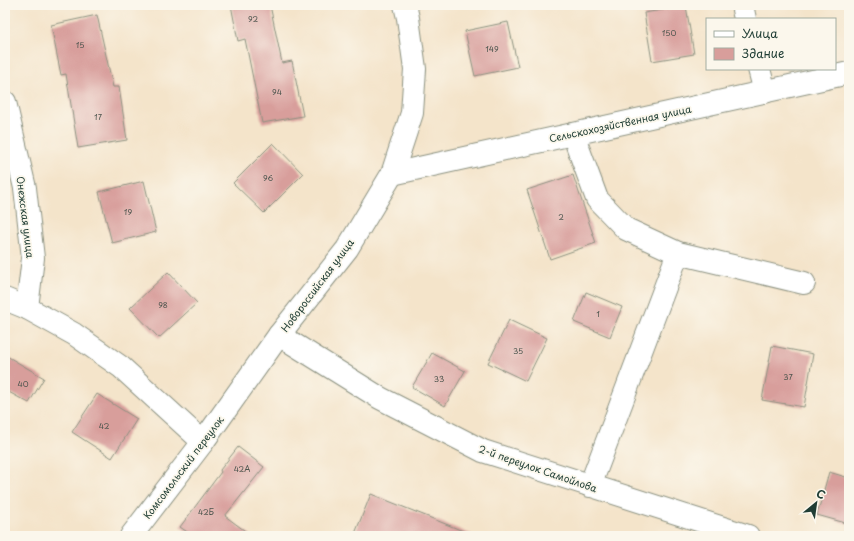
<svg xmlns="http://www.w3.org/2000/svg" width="854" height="541" viewBox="0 0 854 541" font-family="'Playpen Sans',sans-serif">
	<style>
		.building { fill: #d89e9b }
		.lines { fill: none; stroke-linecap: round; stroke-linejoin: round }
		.minor-casing { stroke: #8a907f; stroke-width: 24 }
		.tertiary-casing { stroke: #8a907f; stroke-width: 24 }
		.minor { stroke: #fff; stroke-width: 22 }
		.tertiary { stroke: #fff; stroke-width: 22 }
		.labels { text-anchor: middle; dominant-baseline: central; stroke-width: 3.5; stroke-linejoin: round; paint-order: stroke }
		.number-label { font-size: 8px; fill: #4d554e }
		.street-label { font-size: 10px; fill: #1f3d34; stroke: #fbf7ec }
	</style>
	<rect width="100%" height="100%" fill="#fbf7ec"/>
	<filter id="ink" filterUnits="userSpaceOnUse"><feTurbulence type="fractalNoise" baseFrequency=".025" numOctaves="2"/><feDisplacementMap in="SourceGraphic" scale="8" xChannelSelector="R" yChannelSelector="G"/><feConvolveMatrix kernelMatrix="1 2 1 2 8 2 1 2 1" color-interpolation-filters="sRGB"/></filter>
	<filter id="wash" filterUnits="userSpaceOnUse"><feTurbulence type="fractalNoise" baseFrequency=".012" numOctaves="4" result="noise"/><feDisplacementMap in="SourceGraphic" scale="16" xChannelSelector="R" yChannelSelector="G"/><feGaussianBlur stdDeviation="0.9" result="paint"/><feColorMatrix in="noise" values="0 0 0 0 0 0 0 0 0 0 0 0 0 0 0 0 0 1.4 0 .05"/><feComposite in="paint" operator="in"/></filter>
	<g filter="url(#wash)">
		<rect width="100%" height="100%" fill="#f4e4ca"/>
		<g id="blocks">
			<!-- building -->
			<g class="building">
				<path d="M231,5H270L282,63L292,61L303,116L262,123L245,39L238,41Z"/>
				<path d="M686,6L694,54L652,61L644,13Z"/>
				<path d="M97,15L113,87H119L127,140L78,148L66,74L61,75L51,25Z"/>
				<path d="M508,22L518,67L475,76L465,31Z"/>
				<path d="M273,143L303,174L264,213L233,183Z"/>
				<path d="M573,175L596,243L550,259L527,190Z"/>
				<path d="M144,181L156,232L112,243L99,192Z"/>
				<path d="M168,272L197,303L159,338L130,308Z"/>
				<path d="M586,292L622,307L610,337L574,322Z"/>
				<path d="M509,320L547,338L526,381L488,363Z"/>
				<path d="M772,346L813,354L804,407L762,400Z"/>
				<path d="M432,353L465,371L445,406L412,387Z"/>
				<path d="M5,355L44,378L29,403L5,390Z"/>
				<path d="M97,394L137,419L112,458L72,432Z"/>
				<path d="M238,447L264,467L225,516L252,536H193L180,527L221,472L220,470Z"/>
				<path d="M829,472L849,478V524L817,515Z"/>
				<path d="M371,494L473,535V536H354Z"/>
			</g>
		</g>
	</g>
	<g filter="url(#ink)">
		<use href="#blocks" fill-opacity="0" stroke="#8a907f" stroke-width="1"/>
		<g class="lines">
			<!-- minor casing -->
			<g class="minor-casing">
				<g id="minor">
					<path d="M742,5L745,19"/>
					<path d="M759,69L765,92"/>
					<path d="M5,102L25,188L33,258L27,308"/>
					<path d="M573,134L597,199L626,229L678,253L804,283"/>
					<path d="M392,174L849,73"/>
					<path d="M5,299L27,308L74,334L121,367L203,442"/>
					<path d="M279,335L380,398L483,451L748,536"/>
					<path d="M590,486L678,253"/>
				</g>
			</g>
			<!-- tertiary casing -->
			<g class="tertiary-casing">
				<path id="tertiary" d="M131,536L203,442L279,335L347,249L392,174L412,113L415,69L408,18L405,5"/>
			</g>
			<!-- minor -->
			<use href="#minor" class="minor"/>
			<!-- tertiary -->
			<use href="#tertiary" class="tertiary"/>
		</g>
	</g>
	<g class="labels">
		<!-- number labels -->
		<g class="number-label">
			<text x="253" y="19">92</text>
			<text x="669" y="33">150</text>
			<text x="80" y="45">15</text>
			<text x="492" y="49">149</text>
			<text x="277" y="92">94</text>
			<text x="98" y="117">17</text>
			<text x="268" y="178">96</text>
			<text x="128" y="212">19</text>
			<text x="561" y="217">2</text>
			<text x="163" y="305">98</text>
			<text x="598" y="314">1</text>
			<text x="518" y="351">35</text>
			<text x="788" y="377">37</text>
			<text x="439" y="379">33</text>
			<text x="23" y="384">40</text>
			<text x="104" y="426">42</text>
			<text x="242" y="469">42А</text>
			<text x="206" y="512">42Б</text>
		</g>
		<!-- street labels -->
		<g class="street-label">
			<text transform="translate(620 123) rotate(-12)">Сельскохозяйственная улица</text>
			<text transform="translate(26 217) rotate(83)">Онежская улица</text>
			<text transform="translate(317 285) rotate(-53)">Новороссийская улица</text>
			<text transform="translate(183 467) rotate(-53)">Комсомольский переулок</text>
			<text transform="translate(538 468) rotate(19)">2-й переулок Самойлова</text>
		</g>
	</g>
	<!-- margin -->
	<rect width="854" height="541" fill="none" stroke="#fbf7ec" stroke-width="20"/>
	<!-- legend -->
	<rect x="706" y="18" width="130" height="52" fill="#fbf7ec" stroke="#a3ada2"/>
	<rect x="714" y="31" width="20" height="6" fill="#ffffff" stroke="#a3ada2"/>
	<text x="742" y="38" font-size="12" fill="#1f3d34">Улица</text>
	<rect x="714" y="48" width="20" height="12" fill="#d89e9b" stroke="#a3ada2"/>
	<text x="742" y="58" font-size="12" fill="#1f3d34">Здание</text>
	<!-- north arrow -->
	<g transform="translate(816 503) rotate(29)" stroke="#fbf7ec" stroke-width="3" paint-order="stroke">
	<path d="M0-3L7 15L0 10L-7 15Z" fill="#1f3d34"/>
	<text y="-6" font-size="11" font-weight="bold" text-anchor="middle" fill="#1f3d34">С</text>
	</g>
</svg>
